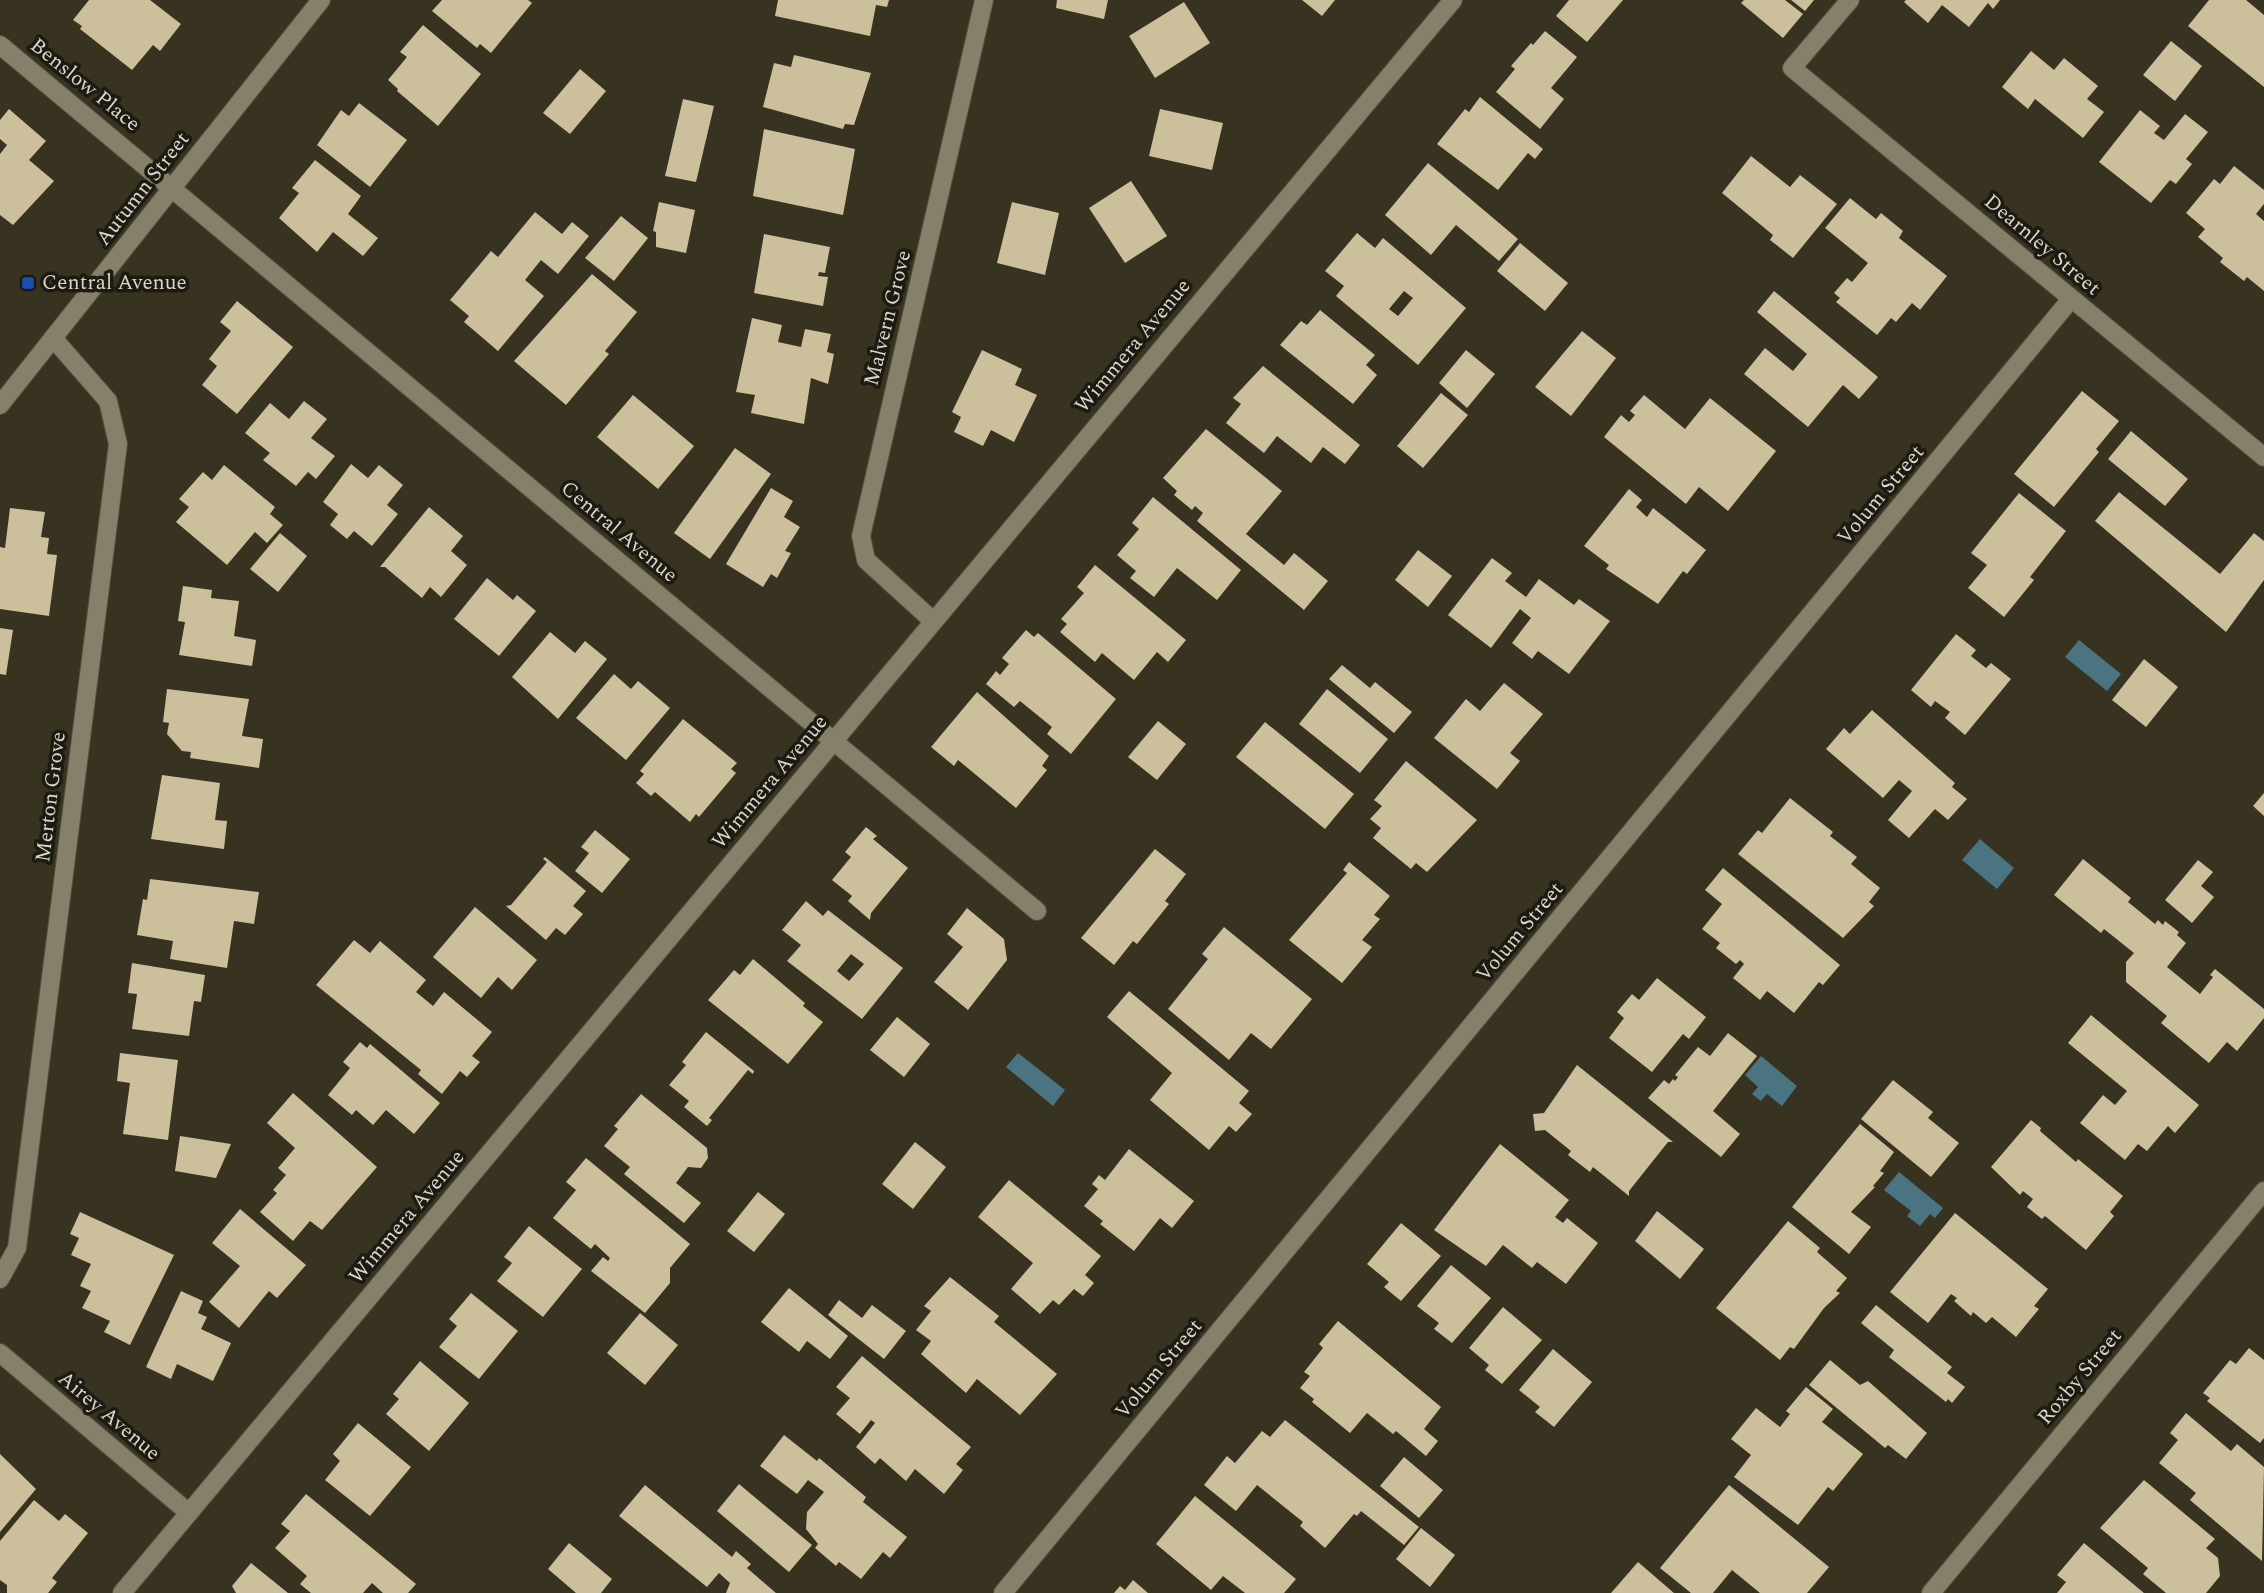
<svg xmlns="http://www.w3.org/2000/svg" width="2264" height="1593" viewBox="0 0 2264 1593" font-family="Spectral,serif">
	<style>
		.water { fill: #4b7482 }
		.building { fill: #cbc09b; fill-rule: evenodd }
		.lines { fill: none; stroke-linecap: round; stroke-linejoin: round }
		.minor-casing { stroke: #534f3f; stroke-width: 20 }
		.minor { stroke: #86806b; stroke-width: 18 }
		.transit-dot { fill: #1a4fb4; stroke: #1d1a12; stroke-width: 2.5 }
		.labels { text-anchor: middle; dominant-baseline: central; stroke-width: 7; stroke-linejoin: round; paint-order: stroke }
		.street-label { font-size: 21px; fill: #d9d6cb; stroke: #1d1a12 }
		.poi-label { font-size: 21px; fill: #d9d6cb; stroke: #1d1a12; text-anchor: start }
	</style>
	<rect width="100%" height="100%" fill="#383220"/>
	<!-- water -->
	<g class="water">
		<path d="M2079,640L2121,674L2107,691L2065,657Z"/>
		<path d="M1980,839L2014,868L1997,889L1962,860Z"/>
		<path d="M1018,1053L1065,1090L1053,1106L1006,1067Z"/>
		<path d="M1761,1056L1797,1086L1782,1106L1767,1094L1761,1101L1752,1094L1758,1087L1745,1075Z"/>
		<path d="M1899,1172L1943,1208L1935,1218L1930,1214L1920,1226L1907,1216L1911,1211L1884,1190Z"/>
	</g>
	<!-- building -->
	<g class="building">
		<path d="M89,0H150L181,24L160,51L153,45L132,70L80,29L82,26L73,20Z"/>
		<path d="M442,0H528L532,3L491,53L480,44L477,48L432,11Z"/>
		<path d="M778,0H889L887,7L876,5L870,36L775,16Z"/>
		<path d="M1057,0H1108L1104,19L1056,8Z"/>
		<path d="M1302,0H1335L1322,16Z"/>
		<path d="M1569,0H1623L1587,42L1556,16Z"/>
		<path d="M1744,0H1785L1803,14L1783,38L1741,3Z"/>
		<path d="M1791,0H1814L1805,11Z"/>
		<path d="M1906,0H2000L1993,9L1988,3L1969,27L1942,5L1928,23L1904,2Z"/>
		<path d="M2209,0H2246L2264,15V87L2188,26Z"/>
		<path d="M1184,2L1210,43L1155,78L1129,36Z"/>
		<path d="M423,25L481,74L438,126L397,91L398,89L388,80L407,57L400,52Z"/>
		<path d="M1545,31L1577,57L1551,88L1564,99L1540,129L1496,92L1515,69L1511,66L1531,43L1533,45Z"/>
		<path d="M2171,41L2202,66L2175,101L2143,75Z"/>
		<path d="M2031,51L2054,70L2064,58L2098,86L2087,99L2104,112L2083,138L2035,99L2028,109L2002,87Z"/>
		<path d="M794,55L871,73L854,125L845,124L843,129L763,107L774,63L791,67Z"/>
		<path d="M580,69L606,91L570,134L543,113Z"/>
		<path d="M1480,97L1543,149L1535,159L1528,153L1498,190L1437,144L1465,109L1469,112Z"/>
		<path d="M683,99L714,106L696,182L665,176Z"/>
		<path d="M359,103L407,140L370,187L317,145L341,110L349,116Z"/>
		<path d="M9,109L46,141L29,160L54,181L13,225L0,215V154L7,145L0,139V120Z"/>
		<path d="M1160,109L1223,123L1212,170L1149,156Z"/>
		<path d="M2140,110L2160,126L2154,133L2164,140L2185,114L2208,132L2186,159L2192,164L2176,184L2170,180L2151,203L2099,162Z"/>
		<path d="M764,129L855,149L843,215L753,196Z"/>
		<path d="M1751,156L1790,187L1800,175L1837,204L1793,258L1770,240L1773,235L1722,193Z"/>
		<path d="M315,160L361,196L348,214L378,238L363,256L333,232L317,252L279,218L299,193L292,188Z"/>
		<path d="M1428,163L1518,239L1499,261L1456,225L1431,255L1385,215Z"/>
		<path d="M2234,166L2264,190V204L2256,214L2264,221V291L2247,277L2244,281L2220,262L2223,258L2198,237L2205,229L2186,213L2214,179L2220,184Z"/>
		<path d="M1131,181L1167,236L1125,263L1089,208Z"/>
		<path d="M1850,198L1876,219L1881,213L1903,231L1899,238L1947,276L1920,310L1912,303L1896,322L1891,318L1877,335L1836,302L1840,298L1834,293L1847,278L1852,282L1868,263L1825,228Z"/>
		<path d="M659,202L695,210L686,253L656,247V232L653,231Z"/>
		<path d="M1012,202L1059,213L1045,275L997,263Z"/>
		<path d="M535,212L562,234L572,222L589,236L558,274L541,260L525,280L544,296L498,351L464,322L469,316L450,300L491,251L498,257Z"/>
		<path d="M621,216L648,238L614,281L585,258Z"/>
		<path d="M1357,233L1375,248L1383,238L1466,308L1418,365L1336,296L1344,286L1325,271ZM1404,291L1413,298L1398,316L1389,309Z"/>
		<path d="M764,234L830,247L825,273L819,272L818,276L828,277L823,306L754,293Z"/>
		<path d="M1520,243L1568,283L1545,311L1497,271Z"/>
		<path d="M592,274L637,312L605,351L609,354L566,405L514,361Z"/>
		<path d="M1774,291L1878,377L1859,399L1843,385L1808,427L1744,374L1765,348L1793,371L1807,354L1757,312Z"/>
		<path d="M237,301L293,347L237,414L202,385L217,366L209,359L231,331L220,322Z"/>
		<path d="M1320,310L1375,355L1366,365L1377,375L1353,404L1280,345L1301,321L1307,325Z"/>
		<path d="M752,318L782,325L778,342L801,347L805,329L831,334L827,352L834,354L828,384L811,378L804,424L751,413L755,395L736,392Z"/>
		<path d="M1582,331L1616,358L1571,416L1535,387Z"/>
		<path d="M982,350L1022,369L1015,385L1037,395L1014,442L991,430L983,446L954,432L961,417L952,412Z"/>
		<path d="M1466,350L1495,374L1467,408L1439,383Z"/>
		<path d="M1263,366L1360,445L1345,464L1323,447L1311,463L1277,436L1264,453L1226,423L1241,404L1233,398Z"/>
		<path d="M2082,391L2119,421L2096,449L2099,452L2054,507L2014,474Z"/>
		<path d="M1441,393L1468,415L1423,468L1397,446Z"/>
		<path d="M633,395L694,446L658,489L597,437Z"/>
		<path d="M1644,395L1685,429L1710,398L1776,451L1728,511L1699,487L1686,504L1604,437L1621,415L1629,422L1635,415L1630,411Z"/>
		<path d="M304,401L327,419L311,438L335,456L316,479L308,472L296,486L263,460L270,453L245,433L270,403L289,419Z"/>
		<path d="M1206,429L1282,491L1246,534L1284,565L1294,553L1328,581L1304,610L1197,521L1203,513L1195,506L1192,510L1174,495L1177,491L1163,478Z"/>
		<path d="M2131,431L2188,479L2165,506L2108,459Z"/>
		<path d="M735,448L771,474L710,559L674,533Z"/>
		<path d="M351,464L368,478L379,465L403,485L387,505L398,514L372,546L354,531L347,539L330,525L338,514L323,502Z"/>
		<path d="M224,465L275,507L270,514L283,525L267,543L255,532L227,565L176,522L189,507L179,499L203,472L212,480Z"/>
		<path d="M771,488L793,501L784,517L800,527L785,551L791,553L777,578L771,574L763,587L726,564Z"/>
		<path d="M1629,489L1642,500L1636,507L1647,517L1653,508L1706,550L1687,574L1683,571L1658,604L1606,569L1609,565L1584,546Z"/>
		<path d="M2119,492L2220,574L2254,533L2264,541V580L2226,632L2095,521Z"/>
		<path d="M2019,493L2066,531L2030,577L2034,580L2004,617L1968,588L1987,565L1971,553Z"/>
		<path d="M1153,497L1241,570L1217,600L1177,568L1154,597L1130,578L1136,571L1117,555L1139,529L1132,523Z"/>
		<path d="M429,507L463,536L451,551L467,565L441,597L430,587L422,598L385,567H380Z"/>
		<path d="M10,508L45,512L41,537L49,538L47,554L57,555L49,616L0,609V547L5,548Z"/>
		<path d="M280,533L307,556L278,592L250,569Z"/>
		<path d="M1418,550L1452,576L1428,607L1395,580Z"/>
		<path d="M1492,558L1512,573L1505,581L1526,597L1539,579L1574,605L1579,599L1610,621L1569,674L1538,651L1532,659L1512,643L1531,618L1520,609L1491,648L1448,615Z"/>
		<path d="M1095,565L1186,640L1168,662L1157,652L1134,680L1102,653L1095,662L1060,632L1067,624L1061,619L1084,593L1077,587Z"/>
		<path d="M487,578L513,600L517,595L536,611L499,656L454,619Z"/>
		<path d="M183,586L212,590L211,598L239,601L234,636L256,640L252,666L179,655L185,622L178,621Z"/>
		<path d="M0,628L13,630L6,675L0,674Z"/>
		<path d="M1026,630L1034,637L1038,633L1116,699L1071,754L1047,734L1052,727L1020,701L1014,707L986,684L996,671L1000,675L1009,664L1002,658Z"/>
		<path d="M550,632L575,653L585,641L607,659L558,719L512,677Z"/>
		<path d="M1956,634L1976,650L1971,656L1986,668L1991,663L2011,679L1965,735L1945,718L1950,712L1935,701L1931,707L1911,690Z"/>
		<path d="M2144,659L2178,687L2146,727L2112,700Z"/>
		<path d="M1342,665L1370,688L1375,682L1412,712L1394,733L1329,679Z"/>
		<path d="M614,674L631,689L638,681L670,708L626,760L576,718Z"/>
		<path d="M1504,683L1543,714L1510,753L1520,761L1497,789L1434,738L1466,699L1480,711Z"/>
		<path d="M167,689L249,699L242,736L263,739L259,768L190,758L191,752L182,751L167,734L169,723L163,722Z"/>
		<path d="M1327,689L1388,739L1360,773L1299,724Z"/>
		<path d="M977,692L1049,756L1042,766L1047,770L1016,808L958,760L954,766L931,747Z"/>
		<path d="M1872,710L1955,783L1952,787L1967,799L1948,820L1935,809L1909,838L1888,820L1912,791L1899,780L1883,798L1826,749L1844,728L1850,734Z"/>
		<path d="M683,719L737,763L731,769L736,773L699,817L696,814L690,822L655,792L651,796L636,783L644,774L640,771Z"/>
		<path d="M1158,721L1186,744L1157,780L1128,757Z"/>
		<path d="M1265,722L1354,794L1325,829L1236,757Z"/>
		<path d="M1406,761L1477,820L1427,872L1416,863L1411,869L1373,838L1381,828L1370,819L1382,806L1374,800Z"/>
		<path d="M162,775L220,783L215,820L227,821L224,849L151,839Z"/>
		<path d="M2264,793V816L2253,806Z"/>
		<path d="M1790,798L1833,832L1830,836L1857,857L1851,864L1880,888L1869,902L1874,906L1843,938L1738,854L1758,830L1762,833Z"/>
		<path d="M866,827L877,836L873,839L908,868L871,913L870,920L848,901L852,896L832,880L851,857L845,852Z"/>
		<path d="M595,830L630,859L602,893L575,871L589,853L581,847Z"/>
		<path d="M1155,849L1186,874L1165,901L1169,904L1137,944L1133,941L1114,965L1081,938Z"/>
		<path d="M545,857L586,891L573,906L583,914L565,935L556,928L546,940L506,906L511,905L547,862L543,859Z"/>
		<path d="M2083,859L2131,898L2128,902L2155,924L2158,920L2163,925L2165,921L2179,932L2177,935L2186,943L2167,967L2200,994L2213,977L2210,975L2215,969L2264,1009V1018L2237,1051L2227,1042L2209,1063L2161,1023L2167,1016L2126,982V962L2134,953L2104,929L2101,933L2054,895Z"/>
		<path d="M2198,860L2213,872L2201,886L2214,897L2192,923L2165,900Z"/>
		<path d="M1349,862L1390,896L1374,915L1380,919L1362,940L1372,947L1342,983L1289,940L1347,873L1343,870Z"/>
		<path d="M1723,868L1840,965L1823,985L1819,982L1794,1013L1767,991L1760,1000L1733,978L1744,964L1740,960L1736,964L1716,948L1720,943L1702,929L1722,904L1705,890Z"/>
		<path d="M150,879L259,892L254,924L234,921L227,968L170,959L173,941L137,935L143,899L147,900Z"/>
		<path d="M806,901L823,916L828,910L903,968L862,1019L787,961L801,945L782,930ZM851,954L864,964L849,981L837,971Z"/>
		<path d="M475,907L537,960L512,990L498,977L481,998L433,957Z"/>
		<path d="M967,908L1004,939L1007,960L968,1010L934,982L963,947L947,934Z"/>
		<path d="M1224,927L1312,999L1271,1049L1251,1033L1229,1060L1168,1009L1208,959L1202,954Z"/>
		<path d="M354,940L370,953L380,941L426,980L416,992L433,1006L444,992L492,1032L472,1056L480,1062L467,1077L460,1071L442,1094L418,1074L421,1070L316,985Z"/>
		<path d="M753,959L805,1003L803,1006L823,1022L788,1064L708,1000L734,970L740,975Z"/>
		<path d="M132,963L205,975L201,1002L194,1001L189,1036L132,1029L137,994L128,993Z"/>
		<path d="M1657,978L1706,1017L1689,1039L1683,1034L1652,1072L1609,1038L1624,1018L1617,1012L1632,994L1639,1000Z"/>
		<path d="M1129,991L1249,1091L1239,1103L1252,1114L1236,1132L1229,1126L1209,1150L1150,1100L1172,1073L1107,1017Z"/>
		<path d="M2091,1015L2199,1105L2175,1133L2168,1126L2147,1151L2138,1144L2125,1160L2080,1123L2103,1095L2115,1105L2127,1091L2068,1043Z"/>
		<path d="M897,1017L930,1044L904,1077L870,1050Z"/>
		<path d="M706,1032L754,1071L753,1074L748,1070L709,1118L712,1120L707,1126L684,1107L689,1101L669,1085L686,1065L682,1062Z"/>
		<path d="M1728,1033L1757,1056L1713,1111L1740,1134L1721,1157L1648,1098L1664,1080L1669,1084L1673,1079L1675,1081L1678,1077L1675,1075L1698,1047L1710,1056Z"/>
		<path d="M360,1042L367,1048L370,1044L440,1103L414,1134L386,1110L373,1125L356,1110L352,1115L328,1095L350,1068L343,1062Z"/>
		<path d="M120,1053L178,1060L168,1140L123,1134L130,1083L117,1081Z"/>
		<path d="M1577,1065L1673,1142H1668L1629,1191V1196L1593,1167L1590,1172L1568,1155L1571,1151L1545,1130L1535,1131L1533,1114L1544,1113Z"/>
		<path d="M1893,1080L1933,1112L1928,1118L1959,1143L1931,1177L1861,1119Z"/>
		<path d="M293,1093L377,1167L322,1230L310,1221L293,1241L260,1212L277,1193L273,1190L286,1175L278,1168L295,1148L267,1123Z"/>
		<path d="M641,1094L707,1148L708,1158L701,1168L688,1167L676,1183L701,1203L684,1223L624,1174L630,1167L604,1146L618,1129L614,1126Z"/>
		<path d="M2031,1120L2041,1128L2040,1131L2076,1162L2078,1159L2123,1196L2110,1212L2114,1216L2086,1250L2045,1216L2042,1219L2027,1207L2033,1199L2023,1191L2020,1195L1991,1167Z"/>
		<path d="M1860,1124L1894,1152L1880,1171L1884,1173L1873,1186L1875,1187L1851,1212L1871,1227L1849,1254L1792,1207Z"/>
		<path d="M180,1136L231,1144L216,1178L175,1171Z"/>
		<path d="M915,1142L946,1167L913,1209L882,1184Z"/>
		<path d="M1500,1144L1569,1200L1555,1217L1563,1223L1567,1218L1598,1243L1566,1284L1537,1262L1532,1268L1503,1245L1486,1266L1434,1230Z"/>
		<path d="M1129,1149L1194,1201L1172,1228L1160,1218L1134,1251L1100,1224L1103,1221L1084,1206L1098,1189L1092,1184L1099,1175L1105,1180Z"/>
		<path d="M586,1158L690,1244L670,1268V1283L645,1313L591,1271L603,1257L608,1261L610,1258L595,1244L591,1249L553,1218L576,1190L566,1182Z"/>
		<path d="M1009,1180L1101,1256L1085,1275L1094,1283L1083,1296L1074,1289L1059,1305L1053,1300L1040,1314L1011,1289L1033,1263L978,1217Z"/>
		<path d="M758,1192L785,1214L754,1252L727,1231Z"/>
		<path d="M240,1209L306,1265L277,1298L269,1291L239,1328L209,1302L240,1266L212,1243Z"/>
		<path d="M1657,1211L1704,1249L1680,1279L1635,1241Z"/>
		<path d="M80,1212L174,1255L130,1345L104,1332L110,1321L82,1308L91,1291L80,1286L91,1264L71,1255L79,1238L70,1234Z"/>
		<path d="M1955,1213L2048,1289L2034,1306L2039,1309L2016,1337L1992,1317L1986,1323L1973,1312L1971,1316L1954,1301L1957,1298L1951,1294L1928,1323L1890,1292Z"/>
		<path d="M1788,1221L1820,1248L1817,1252L1847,1278L1836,1291L1840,1293L1824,1308L1794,1349L1790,1347L1780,1360L1716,1308Z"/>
		<path d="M1401,1223L1441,1256L1401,1301L1384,1287L1389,1282L1367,1264Z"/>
		<path d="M529,1226L582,1269L543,1317L497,1281L512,1263L504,1257Z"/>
		<path d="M1451,1265L1491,1298L1452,1343L1434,1329L1439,1323L1417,1306Z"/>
		<path d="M950,1277L999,1316L994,1322L1057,1374L1020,1415L977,1379L966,1393L921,1354L931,1341L916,1330L931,1311L924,1306Z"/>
		<path d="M789,1288L848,1336L830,1359L807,1341L799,1352L761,1322Z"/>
		<path d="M181,1291L203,1301L198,1313L207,1317L201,1329L231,1343L213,1381L177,1364L171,1379L146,1367Z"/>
		<path d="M471,1293L518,1331L479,1379L439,1347L457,1326L449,1319Z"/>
		<path d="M839,1300L862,1318L872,1305L906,1331L884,1359L828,1315Z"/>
		<path d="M1876,1305L1952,1367L1947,1373L1965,1387L1952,1403L1948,1399L1946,1402L1889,1357L1894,1350L1861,1323Z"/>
		<path d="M1503,1307L1542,1340L1502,1384L1485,1370L1489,1365L1469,1348Z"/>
		<path d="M640,1313L678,1345L645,1385L607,1353Z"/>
		<path d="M1338,1321L1441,1407L1424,1429L1438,1441L1426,1456L1396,1431L1393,1434L1367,1413L1350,1433L1312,1402L1314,1399L1300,1388L1310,1376L1304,1372L1323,1348L1319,1344Z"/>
		<path d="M2249,1348L2264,1360V1438L2260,1443L2207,1401L2210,1398L2203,1393L2230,1360L2236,1364Z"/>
		<path d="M1553,1349L1592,1382L1554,1427L1535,1412L1540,1407L1519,1390Z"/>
		<path d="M862,1356L971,1447L956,1464L963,1470L944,1494L915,1469L906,1481L880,1458L875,1464L856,1447L875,1423L871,1420L860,1434L836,1414L850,1398L836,1387Z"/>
		<path d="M1830,1360L1860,1385L1868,1381L1927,1433L1906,1459L1888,1445L1885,1448L1809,1385Z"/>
		<path d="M420,1361L469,1403L429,1451L386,1414L399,1399L393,1394Z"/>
		<path d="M1806,1387L1833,1409L1822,1422L1863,1454L1833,1491L1828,1487L1798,1525L1734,1477L1751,1455L1731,1439L1756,1408L1780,1427L1790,1414L1786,1411Z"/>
		<path d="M2186,1413L2231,1451L2237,1444L2264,1467L2262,1561L2190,1500L2196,1493L2159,1463L2178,1440L2170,1433Z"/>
		<path d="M1285,1420L1419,1527L1404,1545L1361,1511L1357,1516L1354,1514L1325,1548L1300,1526L1303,1522L1257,1485L1236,1511L1204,1485L1227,1456L1235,1463L1262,1431L1270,1437Z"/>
		<path d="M358,1423L411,1467L370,1516L325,1480L340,1461L333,1454Z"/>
		<path d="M784,1435L817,1461L819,1458L866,1497L863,1502L907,1537L890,1558L883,1552L861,1579L839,1562L836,1566L815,1548L818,1544L806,1529L807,1512L824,1492L808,1480L797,1494L760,1466Z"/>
		<path d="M0,1454L36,1489L0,1532Z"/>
		<path d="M1404,1457L1443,1490L1419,1518L1380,1486Z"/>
		<path d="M2144,1480L2215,1539L2206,1548L2218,1558L2220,1576L2206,1593H2166L2143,1574L2148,1568L2100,1528Z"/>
		<path d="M739,1484L812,1545L789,1572L717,1511Z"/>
		<path d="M645,1485L732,1557L736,1551L751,1564L747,1568L776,1593H726L730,1583L719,1573L707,1587L619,1516Z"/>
		<path d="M1729,1485L1829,1567L1807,1593H1760L1732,1570L1713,1593H1691L1660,1568Z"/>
		<path d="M306,1494L416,1584L408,1593H383L372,1583L363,1593H311L300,1584L307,1576L275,1548L290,1531L281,1524Z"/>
		<path d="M1195,1496L1296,1579L1284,1593H1245L1223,1576L1211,1590L1156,1544Z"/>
		<path d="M34,1500L59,1521L65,1514L88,1533L52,1578L57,1582L48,1593H7V1585L0,1580V1541Z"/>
		<path d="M1421,1528L1455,1555L1430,1587L1396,1559Z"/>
		<path d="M569,1543L612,1579L601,1593H576L548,1569Z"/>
		<path d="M2084,1543L2144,1593H2057L2066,1582L2057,1575Z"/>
		<path d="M1638,1562L1674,1593H1611Z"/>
		<path d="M251,1563L288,1593H236L232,1586Z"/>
		<path d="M1133,1580L1148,1593H1114L1120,1586L1125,1590Z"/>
	</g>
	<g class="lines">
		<!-- minor casing -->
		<g class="minor-casing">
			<g id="minor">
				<path d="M1850,0L1792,68L2264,457"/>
				<path d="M0,45L1037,911"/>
				<path d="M0,405L321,0"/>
				<path d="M932,620L866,560L861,536L984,0"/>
				<path d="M0,1279L17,1248L118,444L108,401L53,338"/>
				<path d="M0,1353L189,1513"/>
				<path d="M122,1593L1453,0"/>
				<path d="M1003,1593L2071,299"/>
				<path d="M1931,1593L2264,1191"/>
			</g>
		</g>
		<!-- minor -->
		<use href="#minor" class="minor"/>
	</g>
	<!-- markers -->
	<rect class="transit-dot" x="21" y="276" width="14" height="14" rx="3.5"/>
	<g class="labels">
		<!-- street labels -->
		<g class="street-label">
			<text transform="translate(85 85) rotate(39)">Benslow Place</text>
			<text transform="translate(143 189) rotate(-52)">Autumn Street</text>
			<text transform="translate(2042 245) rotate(40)">Dearnley Street</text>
			<text transform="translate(888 318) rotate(-76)">Malvern Grove</text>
			<text transform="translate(1133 346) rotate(-50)">Wimmera Avenue</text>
			<text transform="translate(1881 495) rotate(-50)">Volum Street</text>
			<text transform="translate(619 532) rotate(40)">Central Avenue</text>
			<text transform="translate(770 782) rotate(-50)">Wimmera Avenue</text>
			<text transform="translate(51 797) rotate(-83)">Merton Grove</text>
			<text transform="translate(1520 932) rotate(-50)">Volum Street</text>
			<text transform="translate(407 1217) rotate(-50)">Wimmera Avenue</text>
			<text transform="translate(1159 1369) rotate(-50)">Volum Street</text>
			<text transform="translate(2080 1377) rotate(-50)">Roxby Street</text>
			<text transform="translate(109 1416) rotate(40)">Airey Avenue</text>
		</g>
		<!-- poi labels -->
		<g class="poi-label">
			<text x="42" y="283">Central Avenue</text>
		</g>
	</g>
</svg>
